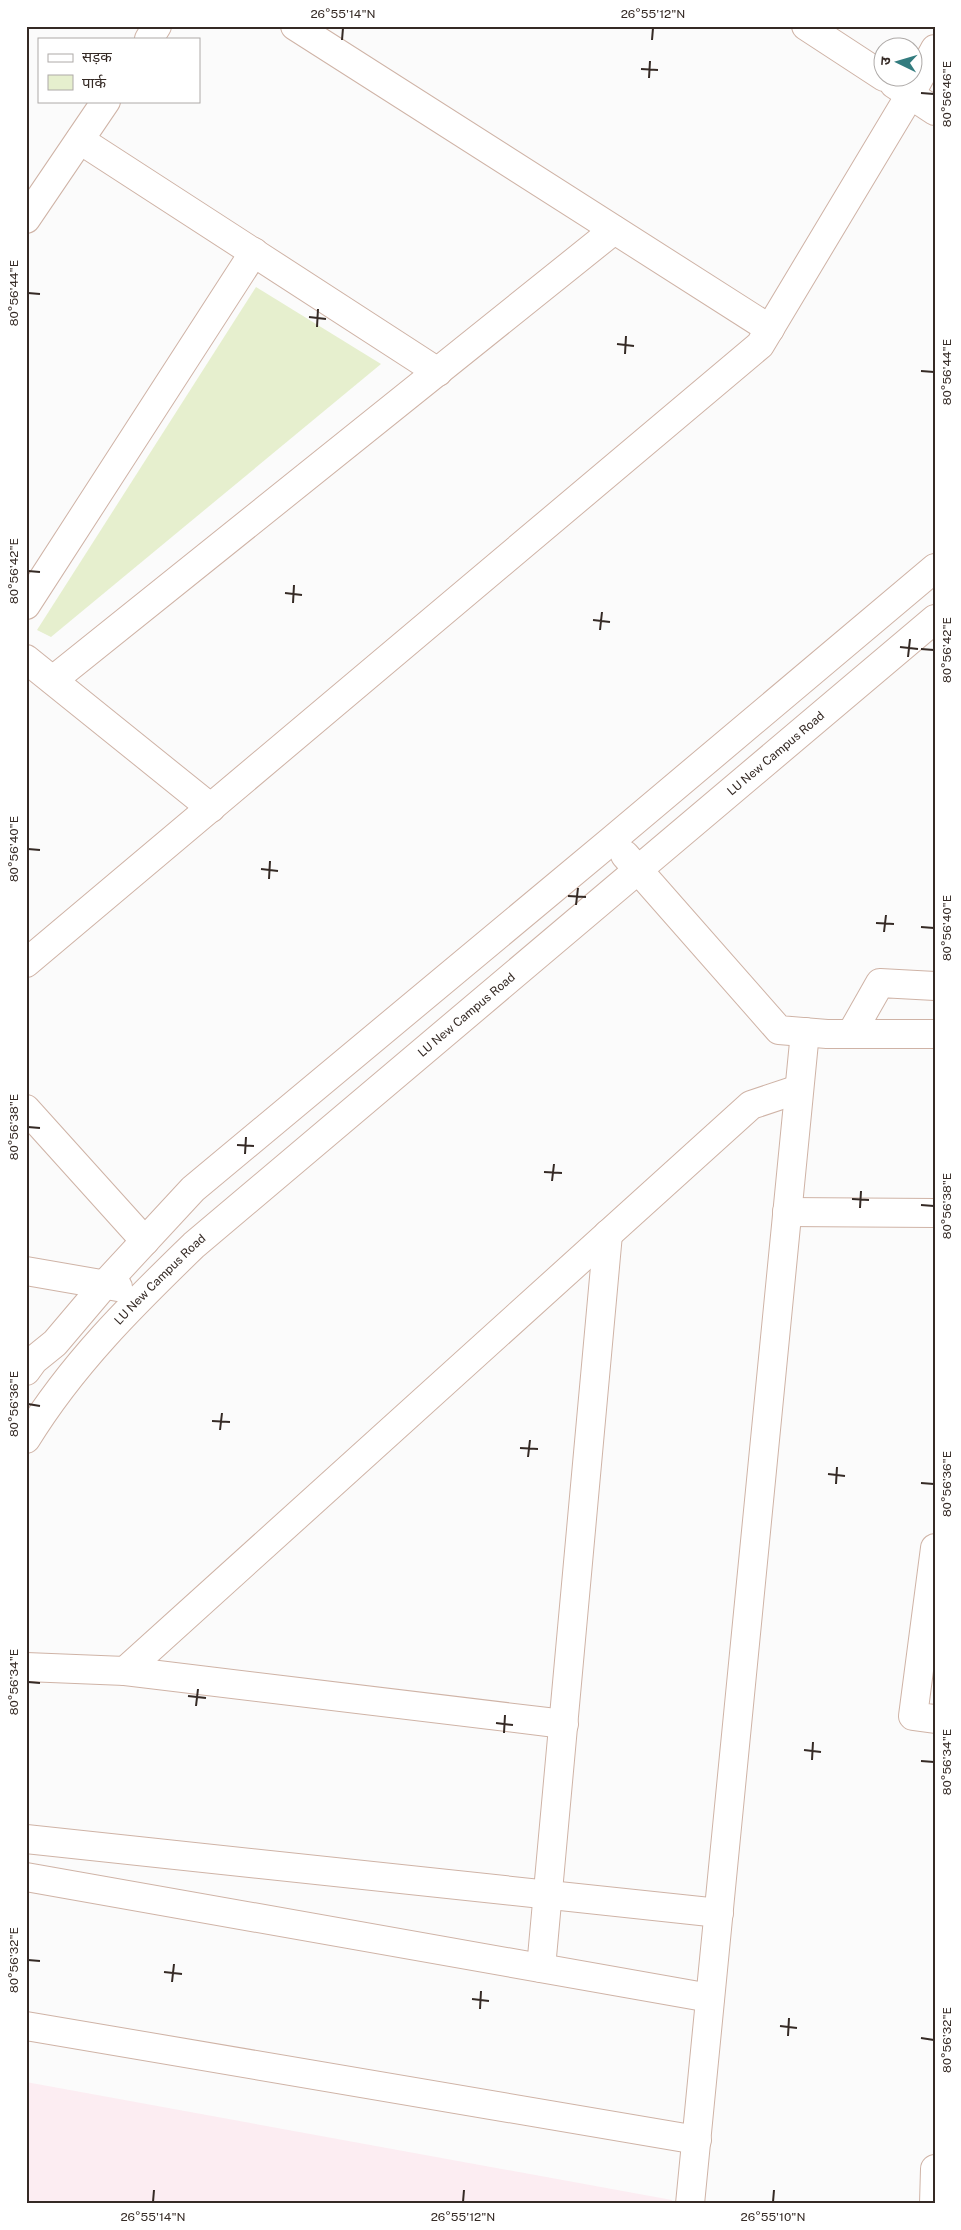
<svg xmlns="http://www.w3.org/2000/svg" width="961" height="2230" viewBox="0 0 961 2230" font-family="'Public Sans','Noto Sans Devanagari',sans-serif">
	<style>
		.education { fill: #fcedf2 }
		.green { fill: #e6efce }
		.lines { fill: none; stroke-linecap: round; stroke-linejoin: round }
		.minor-casing { stroke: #cfb3a6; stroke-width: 30 }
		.minor { stroke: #fff; stroke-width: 28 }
		.ticks { fill: none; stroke: #352a25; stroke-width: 2 }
		.labels { text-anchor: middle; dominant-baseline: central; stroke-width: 4; stroke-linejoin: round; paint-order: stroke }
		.street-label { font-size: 12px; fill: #352a25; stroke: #fff }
		.neatline { fill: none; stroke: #352a25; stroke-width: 2 }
		.ticks-label { font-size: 12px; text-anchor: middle; fill: #352a25 }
	</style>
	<rect width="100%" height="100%" fill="#fbfbfb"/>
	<!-- education -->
	<path class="education" d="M26,2082L672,2200V2204H26Z"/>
	<!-- green -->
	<path class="green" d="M256,287L381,364L51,637L37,630Z"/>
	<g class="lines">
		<!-- minor casing -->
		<g class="minor-casing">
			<g id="minor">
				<path d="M295,26L770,329"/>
				<path d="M806,26L884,77"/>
				<path d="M149,39L157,26"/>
				<path d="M894,84L935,111"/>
				<path d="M80,140L438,372"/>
				<path d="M26,219L106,101"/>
				<path d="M26,605L254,252"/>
				<path d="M26,659L211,808"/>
				<path d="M53,680L614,230"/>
				<path d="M625,855L779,1030L827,1034H935"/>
				<path d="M26,963L760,345L910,95L935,49"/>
				<path d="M851,1034L880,983L935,986"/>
				<path d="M26,1109L145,1241"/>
				<path d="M787,1212L935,1213"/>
				<path d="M26,1271L118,1287"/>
				<path d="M26,1371L34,1360L55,1343L105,1284L193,1189L612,840L935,568"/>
				<path id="s1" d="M26,1439C72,1364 132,1305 194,1245L935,619"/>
				<path d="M935,1548L913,1716L935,1719"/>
				<path d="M26,1667L125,1671L564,1724"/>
				<path d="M125,1671L751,1105L799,1089"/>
				<path d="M26,1839L719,1913"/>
				<path d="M26,1877L710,1998"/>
				<path d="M541,1968L608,1234"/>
				<path d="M26,2026L697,2140"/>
				<path d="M690,2204L805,1032"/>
				<path d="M934,2204L935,2169"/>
			</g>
		</g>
		<!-- minor -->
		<use href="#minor" class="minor"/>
	</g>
	<!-- ticks -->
	<path class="ticks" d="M342,40L343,28M652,40L653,28M641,69L658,70M649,78L650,61M921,93L934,94M28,293L40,294M309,317L326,319M317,327L318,309M617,344L634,346M625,354L626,336M921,371L934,372M28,571L40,572M285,593L302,595M293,603L294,585M593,620L610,622M600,630L602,612M900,647L918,649M921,649L934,650M908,657L910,639M28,849L40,850M261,869L278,871M269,879L270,861M568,896L586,897M576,905L578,888M876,923L894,924M921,927L934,928M884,932L886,915M28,1127L40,1128M237,1145L254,1146M245,1154L246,1137M544,1172L562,1173M552,1181L554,1164M852,1199L869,1200M921,1205L934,1206M860,1208L861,1191M28,1404L40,1406M212,1421L230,1422M220,1430L222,1413M520,1448L538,1449M528,1457L530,1440M828,1474L845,1476M921,1483L934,1484M836,1484L837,1467M28,1682L40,1683M188,1696L206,1698M196,1706L198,1689M496,1723L513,1725M504,1733L505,1715M804,1750L821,1752M812,1760L813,1742M921,1761L934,1762M28,1960L40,1961M164,1972L182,1974M172,1982L174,1964M472,1999L489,2001M480,2009L481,1991M780,2026L797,2028M788,2036L789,2018M921,2038L934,2040M153,2202L154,2190M463,2202L464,2190M773,2202L774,2190"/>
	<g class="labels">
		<!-- street labels -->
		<g class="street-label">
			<text stroke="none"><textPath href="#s1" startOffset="1019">LU New Campus Road</textPath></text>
			<text stroke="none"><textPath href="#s1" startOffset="614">LU New Campus Road</textPath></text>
			<text stroke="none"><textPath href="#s1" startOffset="209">LU New Campus Road</textPath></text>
		</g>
	</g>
	<!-- border -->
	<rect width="961" height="2230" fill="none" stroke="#ffffff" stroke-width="55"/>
	<!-- legend -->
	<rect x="38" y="38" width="162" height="65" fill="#ffffff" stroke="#aeaaa8"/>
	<rect x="48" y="54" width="25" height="8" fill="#ffffff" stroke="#aeaaa8"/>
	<text x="82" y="62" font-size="15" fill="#352a25">सड़क</text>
	<rect x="48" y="75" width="25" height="15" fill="#e6efce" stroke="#aeaaa8"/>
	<text x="82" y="88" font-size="15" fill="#352a25">पार्क</text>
	<!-- north arrow -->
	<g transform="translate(898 62) rotate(275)"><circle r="24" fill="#ffffff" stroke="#aeaaa8"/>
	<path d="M0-4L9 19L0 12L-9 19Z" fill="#337c7f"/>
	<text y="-8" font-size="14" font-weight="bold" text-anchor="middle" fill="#352a25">उ</text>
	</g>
	<rect x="28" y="28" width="906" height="2174" class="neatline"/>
	<g class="ticks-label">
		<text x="343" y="18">26°55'14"N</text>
		<text x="653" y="18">26°55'12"N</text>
		<text transform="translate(947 94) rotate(-90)" y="4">80°56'46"E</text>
		<text transform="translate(14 293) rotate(-90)" y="4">80°56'44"E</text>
		<text transform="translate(947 372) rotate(-90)" y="4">80°56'44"E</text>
		<text transform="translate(14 571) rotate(-90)" y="4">80°56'42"E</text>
		<text transform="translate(947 650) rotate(-90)" y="4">80°56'42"E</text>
		<text transform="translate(14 849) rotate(-90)" y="4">80°56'40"E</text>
		<text transform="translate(947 928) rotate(-90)" y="4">80°56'40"E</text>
		<text transform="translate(14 1127) rotate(-90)" y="4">80°56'38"E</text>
		<text transform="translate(947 1206) rotate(-90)" y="4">80°56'38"E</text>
		<text transform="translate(14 1404) rotate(-90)" y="4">80°56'36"E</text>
		<text transform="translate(947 1484) rotate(-90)" y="4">80°56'36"E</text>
		<text transform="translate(14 1682) rotate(-90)" y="4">80°56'34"E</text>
		<text transform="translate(947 1762) rotate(-90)" y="4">80°56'34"E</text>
		<text transform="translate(14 1960) rotate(-90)" y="4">80°56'32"E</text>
		<text transform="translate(947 2040) rotate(-90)" y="4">80°56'32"E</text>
		<text x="153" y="2221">26°55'14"N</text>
		<text x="463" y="2221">26°55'12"N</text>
		<text x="773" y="2221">26°55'10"N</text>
	</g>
</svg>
